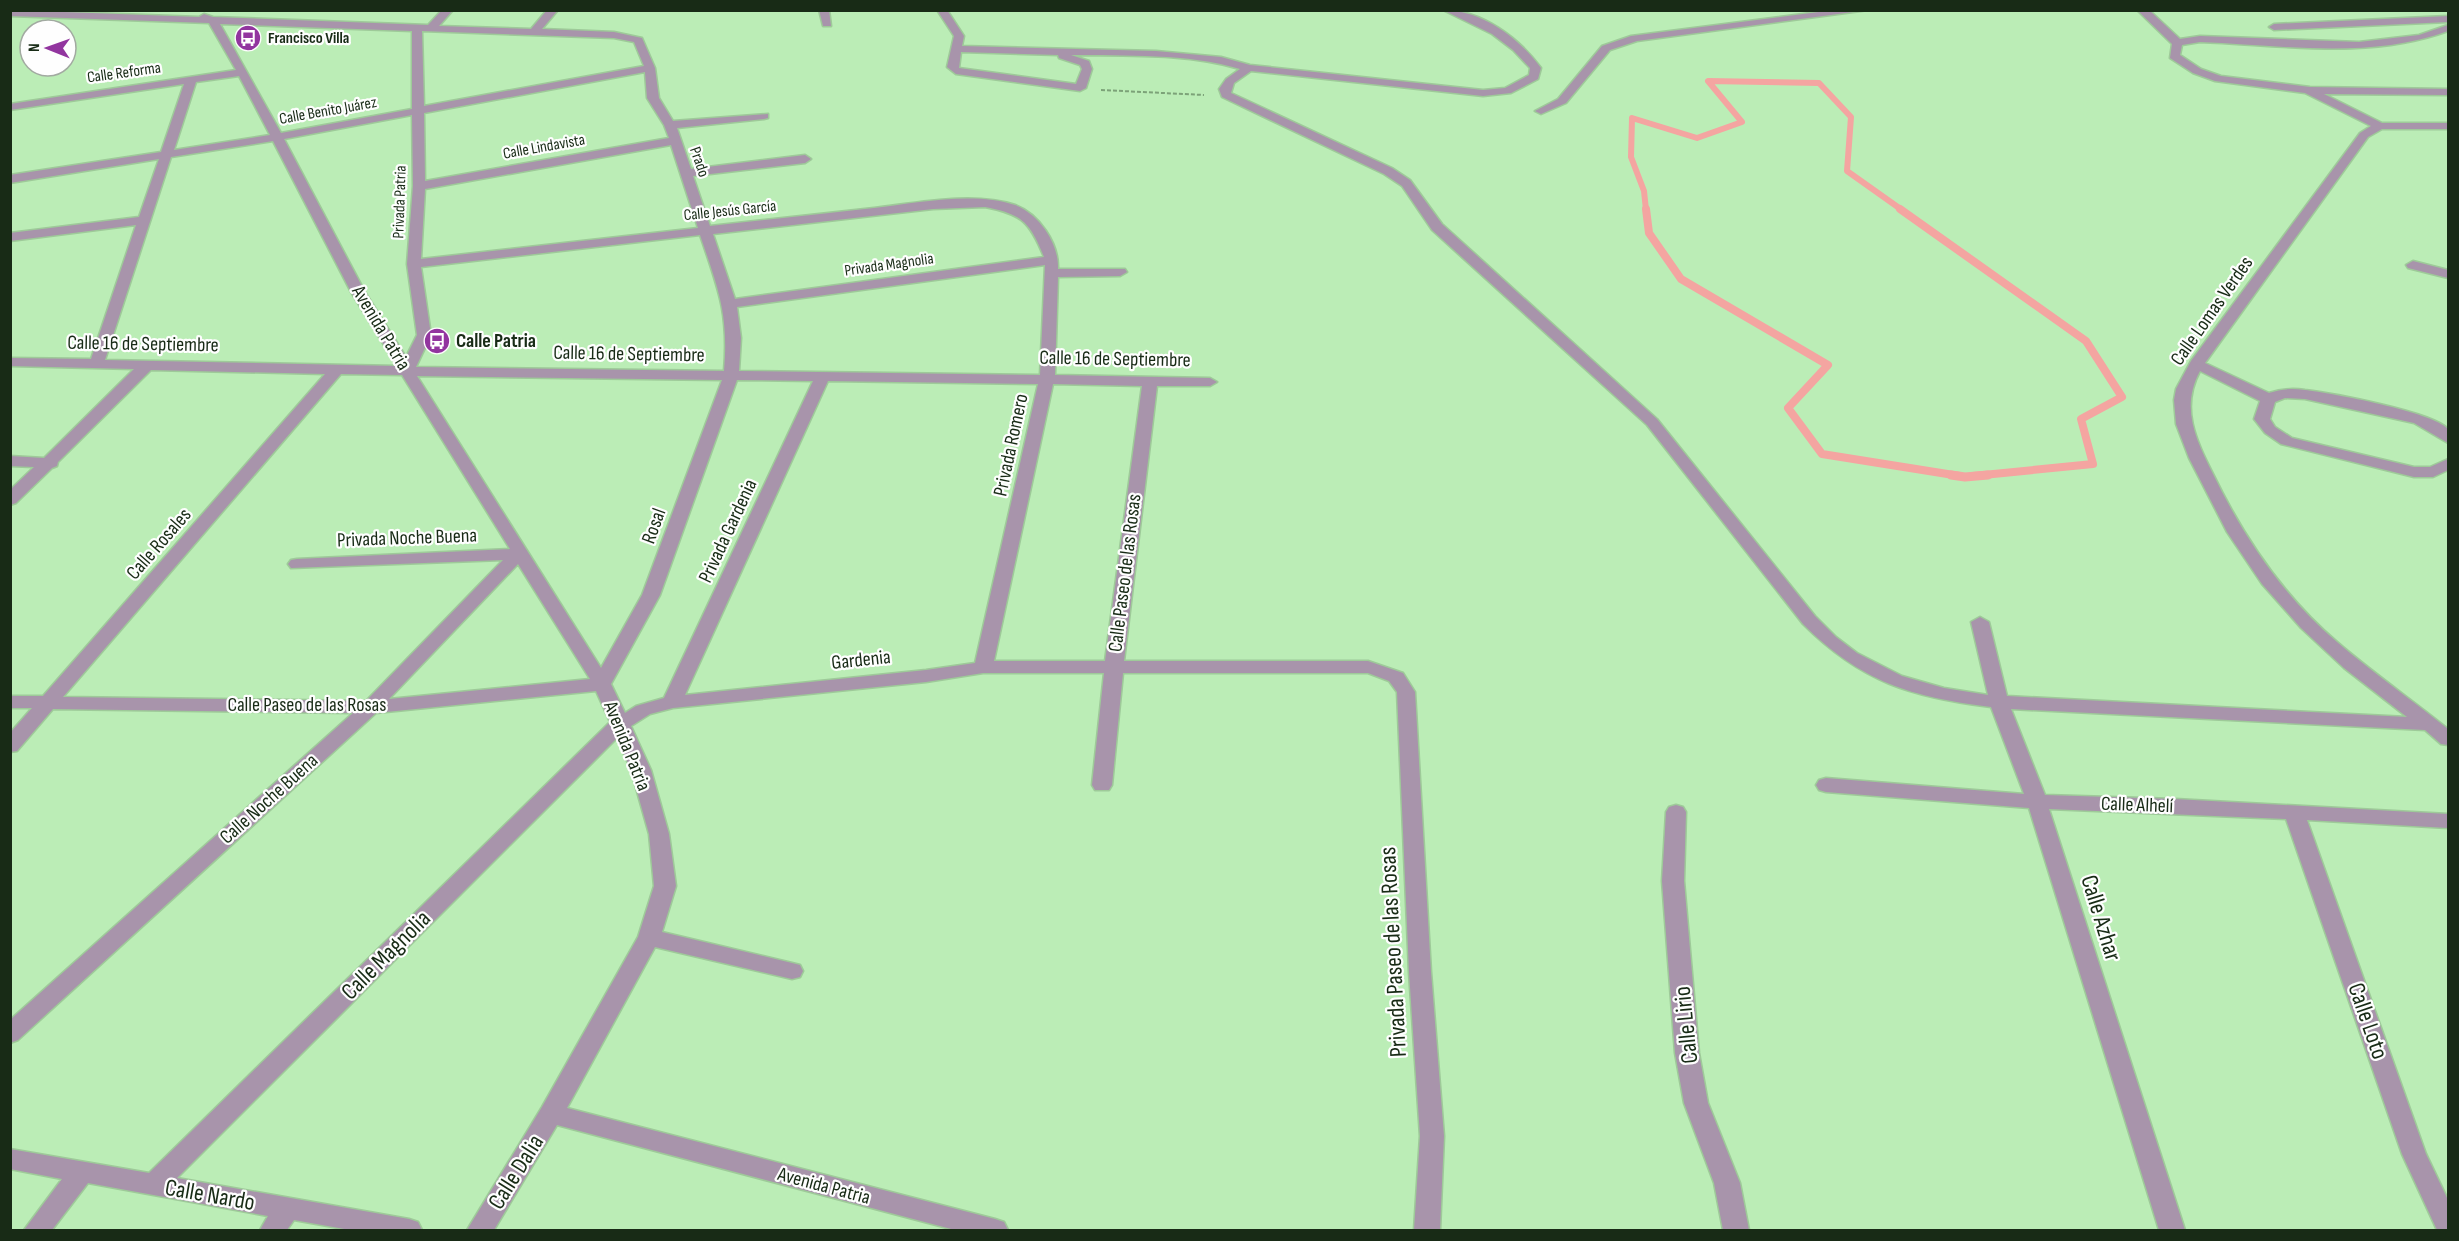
<svg xmlns="http://www.w3.org/2000/svg" width="2459" height="1241" viewBox="0 0 2459 1241" font-family="'Sofia Sans Condensed',sans-serif">
	<style>
		.lines { fill: none; stroke-linecap: round; stroke-linejoin: round }
		.stream-far2 { stroke: #f4a5a1; stroke-width: 6 }
		.stream-far1 { stroke: #f4a5a1; stroke-width: 8 }
		.stream { stroke: #f4a5a1; stroke-width: 9 }
		.minor-casing { stroke: #9eca99; stroke-width: 3 }
		.path { stroke: #7ca278; stroke-width: 2; stroke-dasharray: 4 2; stroke-linecap: butt }
		.minor { fill: #a894ab; fill-rule: evenodd }
		.labels { text-anchor: middle; dominant-baseline: central; stroke-width: 4.5; stroke-linejoin: round; paint-order: stroke }
		.far-poi-label { font-size: 16px; font-weight: bold; fill: #182b16; stroke: #fefefe; text-anchor: start }
		.far-street-label { font-size: 16px; fill: #182b16; stroke: #fefefe }
		.street-label { font-size: 20px; fill: #182b16; stroke: #fefefe }
		.poi-label { font-size: 20px; font-weight: bold; fill: #182b16; stroke: #fefefe; text-anchor: start }
		.near-street-label { font-size: 24px; fill: #182b16; stroke: #fefefe }
	</style>
	<rect width="100%" height="100%" fill="#bbedb6"/>
	<g class="lines">
		<!-- stream-far2 -->
		<path class="stream-far2" d="M1646,210L1644,191L1631,157L1632,118L1697,138L1742,122L1708,81L1819,83L1851,117L1847,171L1902,210"/>
		<!-- stream-far1 -->
		<g class="stream-far1">
			<path d="M1646,209L1649,233L1681,279L1828,365L1788,408L1822,454L1960,476"/>
			<path d="M1900,209L2086,341L2122,397L2081,419L2093,464L1973,476"/>
		</g>
		<!-- stream -->
		<path class="stream" d="M1951,475L1965,477L1988,475"/>
		<!-- minor casing -->
		<g class="minor-casing">
			<g id="minor">
				<path d="M10,10L199,17L204,14L213,17L428,25L442,10H453L439,26L531,29L547,10H558L542,29L614,32L642,38L655,68L659,98L673,121L768,114V118L764,119L677,128L691,169L805,155L811,159L805,163L693,176L710,226C765,220 819,214 874,208C916,203 974,191 1015,205C1039,214 1059,243 1058,269H1125L1127,272L1120,276L1058,277L1055,375L1210,378L1217,382L1210,386H1157L1124,661H1368L1403,673L1415,692L1431,972L1444,1136L1440,1230H1414L1420,1136L1409,972L1397,692L1389,681L1368,673H1123L1112,785L1109,790H1095L1092,785L1104,673H983L926,682L673,708L650,714L631,726L651,770L669,834L676,886L662,932L792,963L800,965L803,971L800,977L792,979L655,947L567,1108L995,1219L1004,1222L1008,1230H955L557,1125L494,1230H467L542,1107L638,937L654,886L649,834L631,770L617,738L177,1178L409,1219L418,1222L422,1230H350L294,1220L287,1230H260L268,1216L88,1183L52,1230H24L62,1179L10,1169V1149L149,1173L610,722L596,691L376,713L18,1040L10,1043V1020L353,713L53,709L17,751L10,752V733L32,708H10V696H43L325,374L151,370L58,462L57,466L52,468L16,503L10,505V490L34,467L10,466V456L44,458L134,369L10,366V358L91,359L136,225L10,241V233L139,217L159,159L10,183V175L161,152L184,84L10,110V104L236,70L209,23L10,16ZM220,24L412,31V109L281,133ZM422,31L614,38L634,42L644,66L424,106ZM645,72L647,98L664,125L669,138L425,181L424,113ZM239,76L270,135L174,150L196,82ZM412,115L413,186L407,264L417,335L406,357L365,292L284,139ZM273,141L351,292L397,366L105,360L171,157ZM671,145L698,228L421,259L425,189ZM985,207C1022,214 1030,222 1044,257L735,299L713,234L933,209ZM700,235C718,288 729,314 724,371L416,367L431,335L421,267ZM1045,265L1040,375L739,371L741,338L737,307ZM341,374L402,375L510,549L297,559L291,560L288,564L291,568L503,560L366,701L63,697ZM417,376L722,380L642,595L601,668ZM737,380L813,381L664,698L636,706L625,713L611,684L660,595ZM828,381L1038,384L975,663L926,670L685,695ZM1053,384L1142,386L1105,661H994ZM518,564L590,679L389,699Z"/>
				<path d="M819,10H829L831,26H823Z"/>
				<path d="M937,10H947L964,36L962,46L1156,51L1221,57L1250,65L1483,90L1505,88L1529,75L1530,68L1513,50L1492,34L1443,10C1482,10 1519,38 1541,68L1538,79L1511,93L1483,96L1251,71L1234,83L1231,93L1392,168L1410,180L1442,224L1657,419L1815,616L1836,637L1857,653L1902,676L1944,688L1988,695L1971,622L1980,617L1989,622L2007,696L2407,717L2344,668L2301,628L2262,584L2227,532L2189,458L2176,424L2174,400L2176,389L2191,361L2360,133L2371,126L2305,93L2215,81L2193,73L2170,58L2172,44L2137,10H2149L2180,39L2200,36L2359,42L2419,35L2448,25V31C2368,60 2283,45 2200,42L2182,45L2180,55L2201,69L2221,76L2310,87L2448,89V95L2324,94L2382,123H2448V129H2382L2368,137L2205,363L2269,393C2281,389 2292,388 2305,390C2331,393 2433,412 2448,429V443L2414,423L2305,399L2285,398L2275,402L2270,419L2275,427L2292,438L2414,467H2430L2448,459V470L2433,477H2414L2281,444L2265,433L2254,419L2260,401L2200,371C2180,408 2196,440 2213,474C2244,538 2283,596 2337,642C2373,673 2412,700 2448,729V745L2441,744L2425,730L2011,709L2045,795L2175,799L2448,814V828L2307,820L2426,1154L2448,1200V1230H2437L2402,1154L2286,819L2049,809L2185,1230H2159L2029,808L1826,792L1819,790L1816,785L1819,780L1826,778L2024,794L1991,707C1911,697 1861,682 1803,624L1647,425L1432,230L1402,186L1384,174L1222,97L1219,89L1226,79L1240,69C1186,53 1127,56 1071,55L1089,61L1092,69L1086,88L1080,91L956,74L947,67L954,36ZM961,52L1058,55L1059,58L1080,65L1082,69L1076,84L959,68Z"/>
				<path d="M1834,10H1868L1637,41L1610,50L1566,103L1541,114L1535,111L1558,99L1602,46L1631,36Z"/>
				<path d="M2448,16V22L2274,30L2269,27L2274,24Z"/>
				<path d="M2413,261L2448,270V278L2408,268L2406,265Z"/>
				<path d="M1676,805L1683,807L1686,812L1684,881L1699,1053L1708,1103L1740,1183L1749,1230H1723L1714,1183L1684,1103L1675,1053L1662,881L1666,812L1669,807Z"/>
			</g>
		</g>
		<!-- path -->
		<path class="path" d="M1101,90L1204,95"/>
		<!-- minor -->
		<use href="#minor" class="minor"/>
	</g>
	<!-- icons -->
	<defs>
		<g id="bus-disc" transform="scale(1.35)"><circle r="9.5" fill="#92359f" stroke="#fefefe"/><path d="M-5-6H5V4H4V6H2V4H-2V6H-4V4H-5ZM-3.5-4V0h7V-4ZM-3.5 1.2v1.5H-2V1.2ZM2 1.2v1.5H3.5V1.2Z" fill="#fff"/></g>
	</defs>
	<g fill-rule="evenodd">
		<use href="#bus-disc" x="248" y="38"/>
		<use href="#bus-disc" x="437" y="341"/>
	</g>
	<g class="labels">
		<!-- far-poi labels -->
		<g class="far-poi-label">
			<text x="268" y="38">Francisco Villa</text>
		</g>
		<!-- far-street labels -->
		<g class="far-street-label">
			<text transform="translate(124 73) rotate(-8)">Calle Reforma</text>
			<text transform="translate(328 111) rotate(-10)">Calle Benito Juárez</text>
			<text transform="translate(544 147) rotate(-10)">Calle Lindavista</text>
			<text transform="translate(699 162) rotate(71)">Prado</text>
			<text transform="translate(400 202) rotate(-88)">Privada Patria</text>
			<text transform="translate(730 211) rotate(-6)">Calle Jesús García</text>
			<text transform="translate(889 265) rotate(-8)">Privada Magnolia</text>
		</g>
		<!-- street labels -->
		<g class="street-label">
			<text transform="translate(2212 311) rotate(-55)">Calle Lomas Verdes</text>
			<text transform="translate(381 328) rotate(59)">Avenida Patria</text>
			<text transform="translate(143 344) rotate(1)">Calle 16 de Septiembre</text>
			<text transform="translate(629 354) rotate(1)">Calle 16 de Septiembre</text>
			<text transform="translate(1115 359) rotate(1)">Calle 16 de Septiembre</text>
			<text transform="translate(1011 445) rotate(-78)">Privada Romero</text>
			<text transform="translate(654 526) rotate(-70)">Rosal</text>
			<text transform="translate(728 531) rotate(-65)">Privada Gardenia</text>
			<text transform="translate(407 538) rotate(-2)">Privada Noche Buena</text>
			<text transform="translate(159 544) rotate(-49)">Calle Rosales</text>
			<text transform="translate(1125 573) rotate(-83)">Calle Paseo de las Rosas</text>
			<text transform="translate(861 660) rotate(-6)">Gardenia</text>
			<text x="307" y="705">Calle Paseo de las Rosas</text>
			<text transform="translate(627 746) rotate(68)">Avenida Patria</text>
			<text transform="translate(269 799) rotate(-42)">Calle Noche Buena</text>
			<text transform="translate(2137 805) rotate(2)">Calle Alhelí</text>
			<text transform="translate(824 1186) rotate(15)">Avenida Patria</text>
		</g>
		<!-- poi labels -->
		<g class="poi-label">
			<text x="456" y="341">Calle Patria</text>
		</g>
		<!-- near-street labels -->
		<g class="near-street-label">
			<text transform="translate(2101 918) rotate(73)">Calle Azhar</text>
			<text transform="translate(1393 952) rotate(-93)">Privada Paseo de las Rosas</text>
			<text transform="translate(386 955) rotate(-45)">Calle Magnolia</text>
			<text transform="translate(2368 1021) rotate(71)">Calle Loto</text>
			<text transform="translate(1686 1025) rotate(-96)">Calle Lirio</text>
			<text transform="translate(516 1172) rotate(-58)">Calle Dalia</text>
			<text transform="translate(210 1195) rotate(10)">Calle Nardo</text>
		</g>
	</g>
	<!-- border -->
	<rect width="2459" height="1241" fill="none" stroke="#182b16" stroke-width="24"/>
	<!-- north arrow -->
	<g transform="translate(48 48) rotate(271)"><circle r="28" fill="#fefefe" stroke="#a2aaa1" stroke-width="1.5"/>
	<path d="M0-4.5L10 22L0 15L-10 22Z" fill="#92359f"/>
	<text y="-9" font-size="16" font-weight="bold" text-anchor="middle" fill="#182b16">N</text>
	</g>
</svg>
